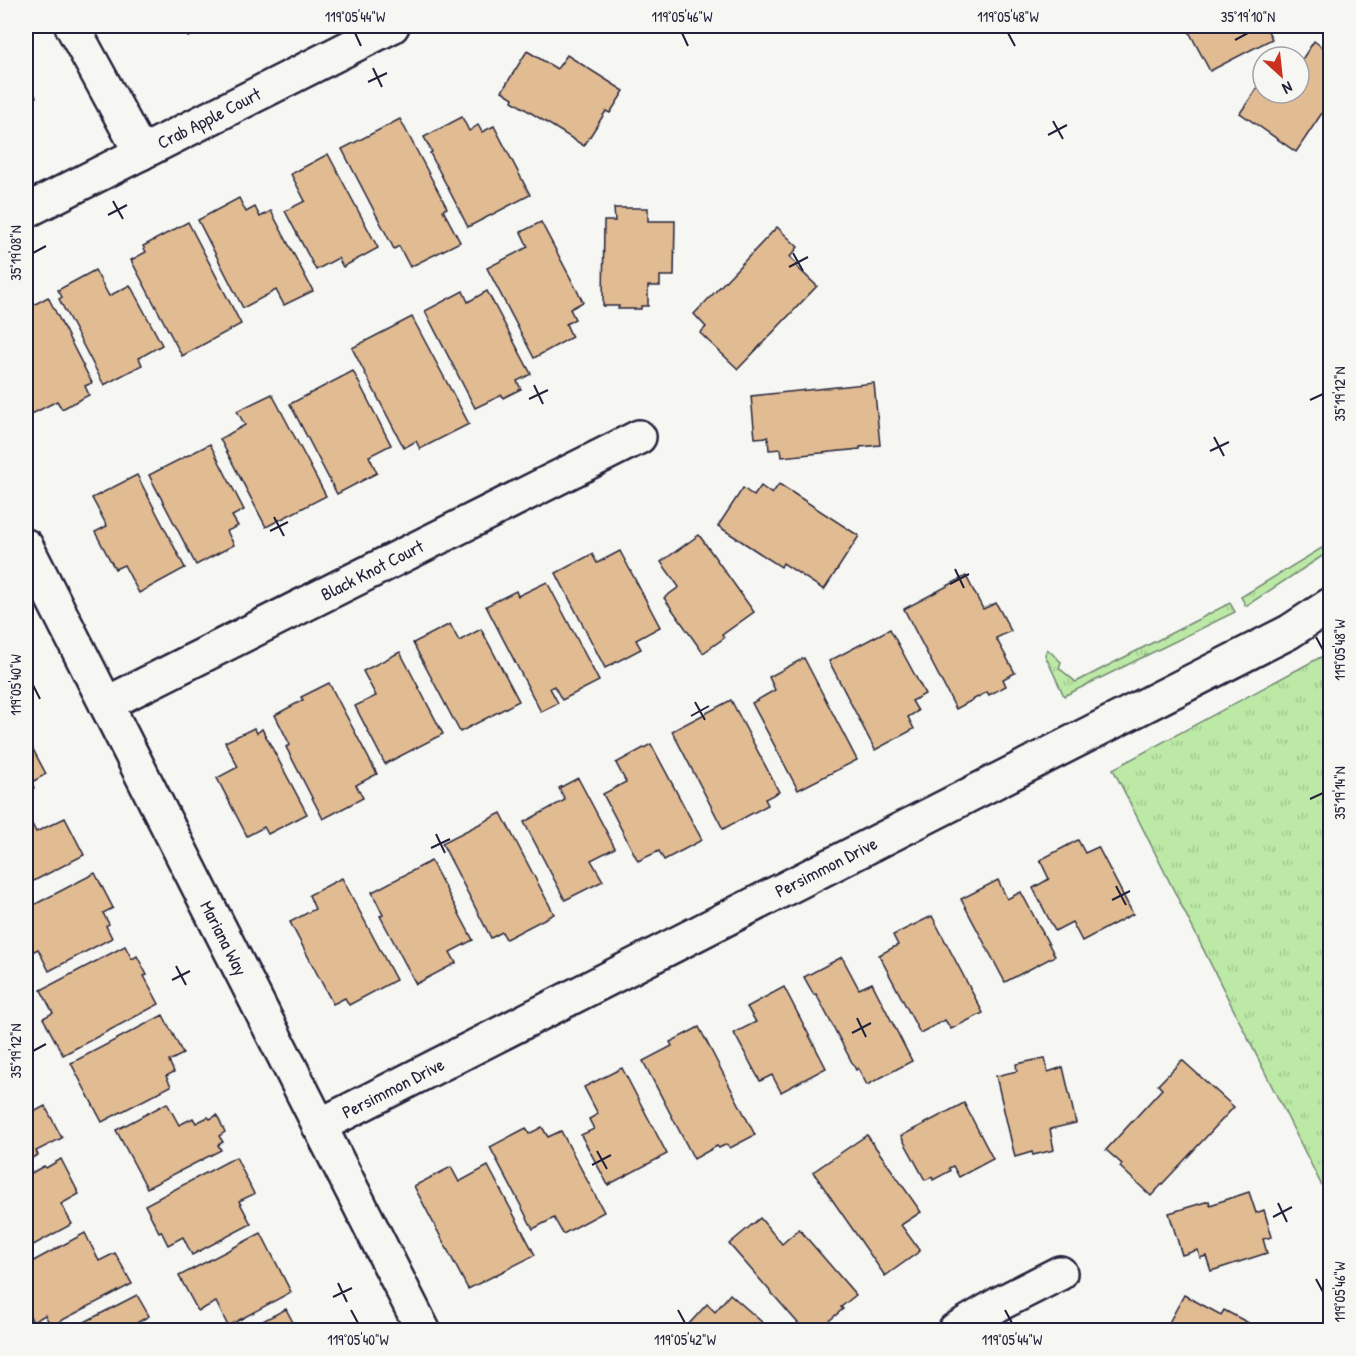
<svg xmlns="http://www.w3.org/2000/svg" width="1356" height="1356" viewBox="0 0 1356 1356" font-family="'Patrick Hand',sans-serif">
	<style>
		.grass { fill: url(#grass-tufts); stroke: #6f8670; stroke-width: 1.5 }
		.building { fill: #e1bb92; stroke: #22223b; stroke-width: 1.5 }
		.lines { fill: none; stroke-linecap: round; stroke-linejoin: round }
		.street-casing { stroke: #22223b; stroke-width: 38 }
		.street { stroke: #f6f6f2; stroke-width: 33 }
		.ticks { fill: none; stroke: #22223b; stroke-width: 2 }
		.labels { text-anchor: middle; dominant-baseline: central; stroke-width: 6; stroke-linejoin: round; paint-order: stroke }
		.street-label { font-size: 18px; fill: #22223b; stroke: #f6f6f2 }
		.neatline { fill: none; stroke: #22223b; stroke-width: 2 }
		.ticks-label { font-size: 15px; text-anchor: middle; fill: #22223b }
	</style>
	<defs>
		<pattern id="grass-tufts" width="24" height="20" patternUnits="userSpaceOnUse" patternTransform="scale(1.5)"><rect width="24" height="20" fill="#bce9a6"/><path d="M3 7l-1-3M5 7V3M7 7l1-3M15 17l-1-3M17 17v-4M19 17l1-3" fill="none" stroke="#a1c890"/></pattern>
	</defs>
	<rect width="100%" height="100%" fill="#f6f6f2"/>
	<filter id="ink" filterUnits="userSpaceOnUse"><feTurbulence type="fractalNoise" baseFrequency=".0167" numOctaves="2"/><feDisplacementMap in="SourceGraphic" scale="12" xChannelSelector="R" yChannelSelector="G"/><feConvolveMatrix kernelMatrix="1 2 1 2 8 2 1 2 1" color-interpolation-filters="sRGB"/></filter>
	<g filter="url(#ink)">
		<!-- grass -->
		<g class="grass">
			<path d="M1330,543V551L1246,606L1241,597Z"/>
			<path d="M1230,603L1235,612L1064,696L1045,655L1047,649L1061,662L1059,668L1076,682Z"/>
			<path d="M1330,652V1202L1113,769Z"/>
		</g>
		<!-- building -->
		<g class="building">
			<path d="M174,26H210L188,37L182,26L176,29Z"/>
			<path d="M1186,26H1277L1268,31L1272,39L1210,71Z"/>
			<path d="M1314,41L1330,53V101L1296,152L1240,113L1263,80V93H1299V64Z"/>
			<path d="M527,51L557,69L567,55L624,91L610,113L606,111L584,146L512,101L513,98L502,91Z"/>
			<path d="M26,77L36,97L26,102Z"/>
			<path d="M462,117L469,131L478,125L482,132L494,126L530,195L468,227L430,153L432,152L424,137Z"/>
			<path d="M400,119L447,208L443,210L460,242L410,267L399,246L394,249L342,149Z"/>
			<path d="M328,154L378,248L343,267L338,258L316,270L285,211L305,201L291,174Z"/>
			<path d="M239,198L246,212L255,207L260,217L271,211L313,291L284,305L276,290L243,308L198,220Z"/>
			<path d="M614,208H648V221H675L674,276H660V286H648V306H641V309H618L619,306H603L604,221H615Z"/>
			<path d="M188,222L241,324L182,356L131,260L146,252L143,246Z"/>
			<path d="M541,222L583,302L570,309L575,319L566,324L572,337L534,358L487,268L528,247L521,232Z"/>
			<path d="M777,227L798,247L790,257L798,265L797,267L817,286L738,369L700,333L706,327L694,314Z"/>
			<path d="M95,270L109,296L130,285L162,345L139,358L142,365L104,385L59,299L62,297L58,290Z"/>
			<path d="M463,291L468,302L487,291L531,374L517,381L521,389L503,398L502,395L475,408L425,311Z"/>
			<path d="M48,297L92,383L85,386L89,395L62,409L57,401L32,414L26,401V309Z"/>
			<path d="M412,317L469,424L420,449L416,441L404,448L352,348Z"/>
			<path d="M353,371L391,445L369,456L377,473L337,494L290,404Z"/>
			<path d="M874,383L880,445L860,447V449L782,457L781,449L769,450L768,437L755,438L751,396Z"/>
			<path d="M272,394L326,496L266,527L220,439L245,425L237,411Z"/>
			<path d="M210,444L244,510L232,516L238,526L227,531L234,545L196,565L149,475Z"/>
			<path d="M137,475L185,568L139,593L124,565L115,569L95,532L107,526L92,498Z"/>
			<path d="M779,484L859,536L824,590L783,563L781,567L718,526L743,488L754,496L761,486L772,494Z"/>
			<path d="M699,535L754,612L722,635L724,638L703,653L664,598L679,587L661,562Z"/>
			<path d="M620,551L660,627L636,640L641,649L605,668L556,573L592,554L597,563Z"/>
			<path d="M966,576L983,609L996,603L1011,631L996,638L1015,673L1003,679L1006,686L989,695L987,692L956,709L904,609Z"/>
			<path d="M547,582L599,681L562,700L554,686L550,688L558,703L541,712L486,606L516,591L518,596Z"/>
			<path d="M450,624L459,641L481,629L519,701L460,732L413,643Z"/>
			<path d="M890,629L925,694L912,701L918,711L908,717L914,729L875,750L829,661Z"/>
			<path d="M400,652L443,734L385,764L355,706L376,696L363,671Z"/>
			<path d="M804,658L857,760L798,790L752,703L775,690L769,677Z"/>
			<path d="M329,683L377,774L356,785L363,798L323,819L286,747L290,745L275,715L303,700L301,697Z"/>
			<path d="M731,700L779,792L765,799L768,805L723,829L672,731Z"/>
			<path d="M254,728L257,733L262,729L307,814L268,834L264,827L247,836L217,778L238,767L225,742Z"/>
			<path d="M26,736L46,774L32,782L34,788L26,792Z"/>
			<path d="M651,744L702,840L664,860L659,851L638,861L603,794L626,782L616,763Z"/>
			<path d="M578,778L615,848L591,860L603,881L565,900L524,822L565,800L559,788Z"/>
			<path d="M501,813L554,914L506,939L502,932L491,938L442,843Z"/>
			<path d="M29,818L36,832L65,818L84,855L26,885V820Z"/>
			<path d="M1078,840L1085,853L1098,847L1133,914L1082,941L1072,922L1055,931L1033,888L1049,879L1040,860Z"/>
			<path d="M431,861L473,940L450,952L456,963L416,984L380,916L383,915L372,892Z"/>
			<path d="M95,873L113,908L103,913L109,924L106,926L112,938L49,971L38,949L26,955V909Z"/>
			<path d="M342,878L396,980L349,1005L345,998L333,1004L290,922L315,909L309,895Z"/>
			<path d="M998,880L1007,899L1021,892L1055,956L1005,982L961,899Z"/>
			<path d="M932,916L983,1013L951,1029L945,1020L920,1033L879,955L898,945L893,935Z"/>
			<path d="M125,946L132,959L137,956L147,975L144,976L159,1004L63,1055L43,1018L53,1013L41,990Z"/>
			<path d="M842,957L859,989L872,983L912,1061L867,1085L858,1068L856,1070L816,994L814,995L804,977Z"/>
			<path d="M784,987L826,1068L781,1092L772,1075L760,1081L734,1033L756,1022L747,1007Z"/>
			<path d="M163,1015L183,1054L169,1061L174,1072L166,1076L171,1086L102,1122L71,1063Z"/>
			<path d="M699,1027L755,1135L730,1148L727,1144L719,1148L717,1146L694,1159L643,1061L672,1046L670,1042Z"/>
			<path d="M26,1057L31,1068L26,1071Z"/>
			<path d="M1045,1058L1048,1072L1063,1067L1076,1123L1050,1129L1054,1150L1033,1155L1032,1152L1015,1157L996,1076L1017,1071L1016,1064Z"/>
			<path d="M1182,1060L1234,1107L1151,1196L1120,1167L1122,1164L1106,1150L1162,1089L1158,1085Z"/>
			<path d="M622,1068L667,1154L608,1185L581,1135L594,1129L589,1119L598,1114L584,1087Z"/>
			<path d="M167,1103L179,1125L193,1118L196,1123L208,1117L210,1119L217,1115L225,1132L219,1136L223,1142L218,1145L221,1150L147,1188L116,1130Z"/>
			<path d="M964,1103L993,1159L959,1177L953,1166L949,1168L950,1171L933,1180L932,1177L925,1180L901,1136Z"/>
			<path d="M45,1106L62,1138L36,1151L38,1155L26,1161V1116Z"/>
			<path d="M542,1127L548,1137L561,1131L604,1212L563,1234L554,1218L533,1229L490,1147L526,1128L529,1134Z"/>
			<path d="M867,1135L921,1212L901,1225L920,1251L885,1276L813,1172Z"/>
			<path d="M236,1157L254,1194L239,1201L251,1224L192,1255L183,1237L168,1245L161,1231L159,1232L145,1205Z"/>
			<path d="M61,1159L79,1194L61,1204L72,1224L26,1249V1176L44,1166L46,1168Z"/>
			<path d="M488,1166L535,1255L468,1289L414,1186L451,1167L459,1182Z"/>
			<path d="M1249,1192L1256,1213L1264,1210L1272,1237L1263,1239L1267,1253L1211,1271L1206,1256L1200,1258L1198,1250L1182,1255L1169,1213L1209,1201L1210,1205Z"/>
			<path d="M760,1218L782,1244L799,1229L856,1295L841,1307L843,1309L818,1330H804L729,1244Z"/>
			<path d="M85,1233L99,1261L115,1253L132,1284L51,1326L45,1315L33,1322L27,1310L26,1311V1265Z"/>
			<path d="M261,1233L291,1292L228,1326L216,1302L198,1311L179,1276Z"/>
			<path d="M730,1294L771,1330H696L689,1324L707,1304L715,1312Z"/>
			<path d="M137,1295L149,1316L133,1325L136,1330H69Z"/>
			<path d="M1184,1295L1221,1315L1224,1310L1262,1330H1165Z"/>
			<path d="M286,1309L297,1330H245Z"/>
		</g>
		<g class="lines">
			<!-- street casing -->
			<g class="street-casing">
				<g id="street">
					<path d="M72,26L141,153"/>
					<path d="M26,211L392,26"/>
					<path d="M26,546L423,1330"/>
					<path d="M106,704L639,437"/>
					<path d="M319,1126L1289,632L1330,605"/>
					<path d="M955,1330L999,1304L1060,1273"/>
				</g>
			</g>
			<!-- street -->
			<use href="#street" class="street"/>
		</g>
	</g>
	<!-- ticks -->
	<path class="ticks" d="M355,33L361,46M682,33L688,46M1008,33L1015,46M1235,40L1248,33M373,68L382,87M368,82L387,73M1053,121L1063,139M1048,135L1067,125M113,201L123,219M108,215L127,205M33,253L46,246M793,253L803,271M789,267L808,257M534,385L543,404M529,399L548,390M1310,400L1323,394M1214,437L1224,456M1210,451L1229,442M274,517L284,536M270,531L288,522M955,569L964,588M950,584L969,574M1316,637L1323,650M33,685L40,699M695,702L705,720M691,716L709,706M1310,799L1323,793M436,834L445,853M431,848L450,839M1116,886L1126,905M1112,900L1130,891M176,966L186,985M172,980L190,971M857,1018L866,1037M852,1033L871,1023M33,1051L46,1044M597,1151L607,1169M592,1165L611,1155M1278,1203L1287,1222M1273,1217L1292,1207M1316,1279L1323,1292M338,1283L347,1302M333,1297L352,1288M351,1310L358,1323M678,1310L685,1323M1005,1310L1012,1323"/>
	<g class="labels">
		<!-- street labels -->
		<g class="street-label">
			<text transform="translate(209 118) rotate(-27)">Crab Apple Court</text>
			<text transform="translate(372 570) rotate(-27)">Black Knot Court</text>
			<text transform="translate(826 867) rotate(-27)">Persimmon Drive</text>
			<text transform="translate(224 938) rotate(63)">Mariana Way</text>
			<text transform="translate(393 1088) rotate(-27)">Persimmon Drive</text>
		</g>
	</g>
	<!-- margin -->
	<rect width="1356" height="1356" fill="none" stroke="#f6f6f2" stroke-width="66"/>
	<!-- north arrow -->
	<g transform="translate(1281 75) rotate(153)"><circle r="28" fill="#f6f6f2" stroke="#a1a1a9" stroke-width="1.5"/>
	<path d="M0-4.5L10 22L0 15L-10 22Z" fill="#c8321e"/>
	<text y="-9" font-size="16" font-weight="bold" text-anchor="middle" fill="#22223b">N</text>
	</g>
	<rect x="33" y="33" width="1290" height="1290" class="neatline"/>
	<g class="ticks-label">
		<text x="355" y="22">119°05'44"W</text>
		<text x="682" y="22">119°05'46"W</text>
		<text x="1008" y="22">119°05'48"W</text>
		<text x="1248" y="22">35°19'10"N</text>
		<text transform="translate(16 253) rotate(-90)" y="5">35°19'08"N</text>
		<text transform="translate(1340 394) rotate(-90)" y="5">35°19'12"N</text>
		<text transform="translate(1340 650) rotate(-90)" y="5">119°05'48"W</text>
		<text transform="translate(16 685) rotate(-90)" y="5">119°05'40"W</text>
		<text transform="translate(1340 793) rotate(-90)" y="5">35°19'14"N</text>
		<text transform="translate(16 1051) rotate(-90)" y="5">35°19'12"N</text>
		<text transform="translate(1340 1292) rotate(-90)" y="5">119°05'46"W</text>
		<text x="358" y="1345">119°05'40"W</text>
		<text x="685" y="1345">119°05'42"W</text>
		<text x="1012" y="1345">119°05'44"W</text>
	</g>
</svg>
